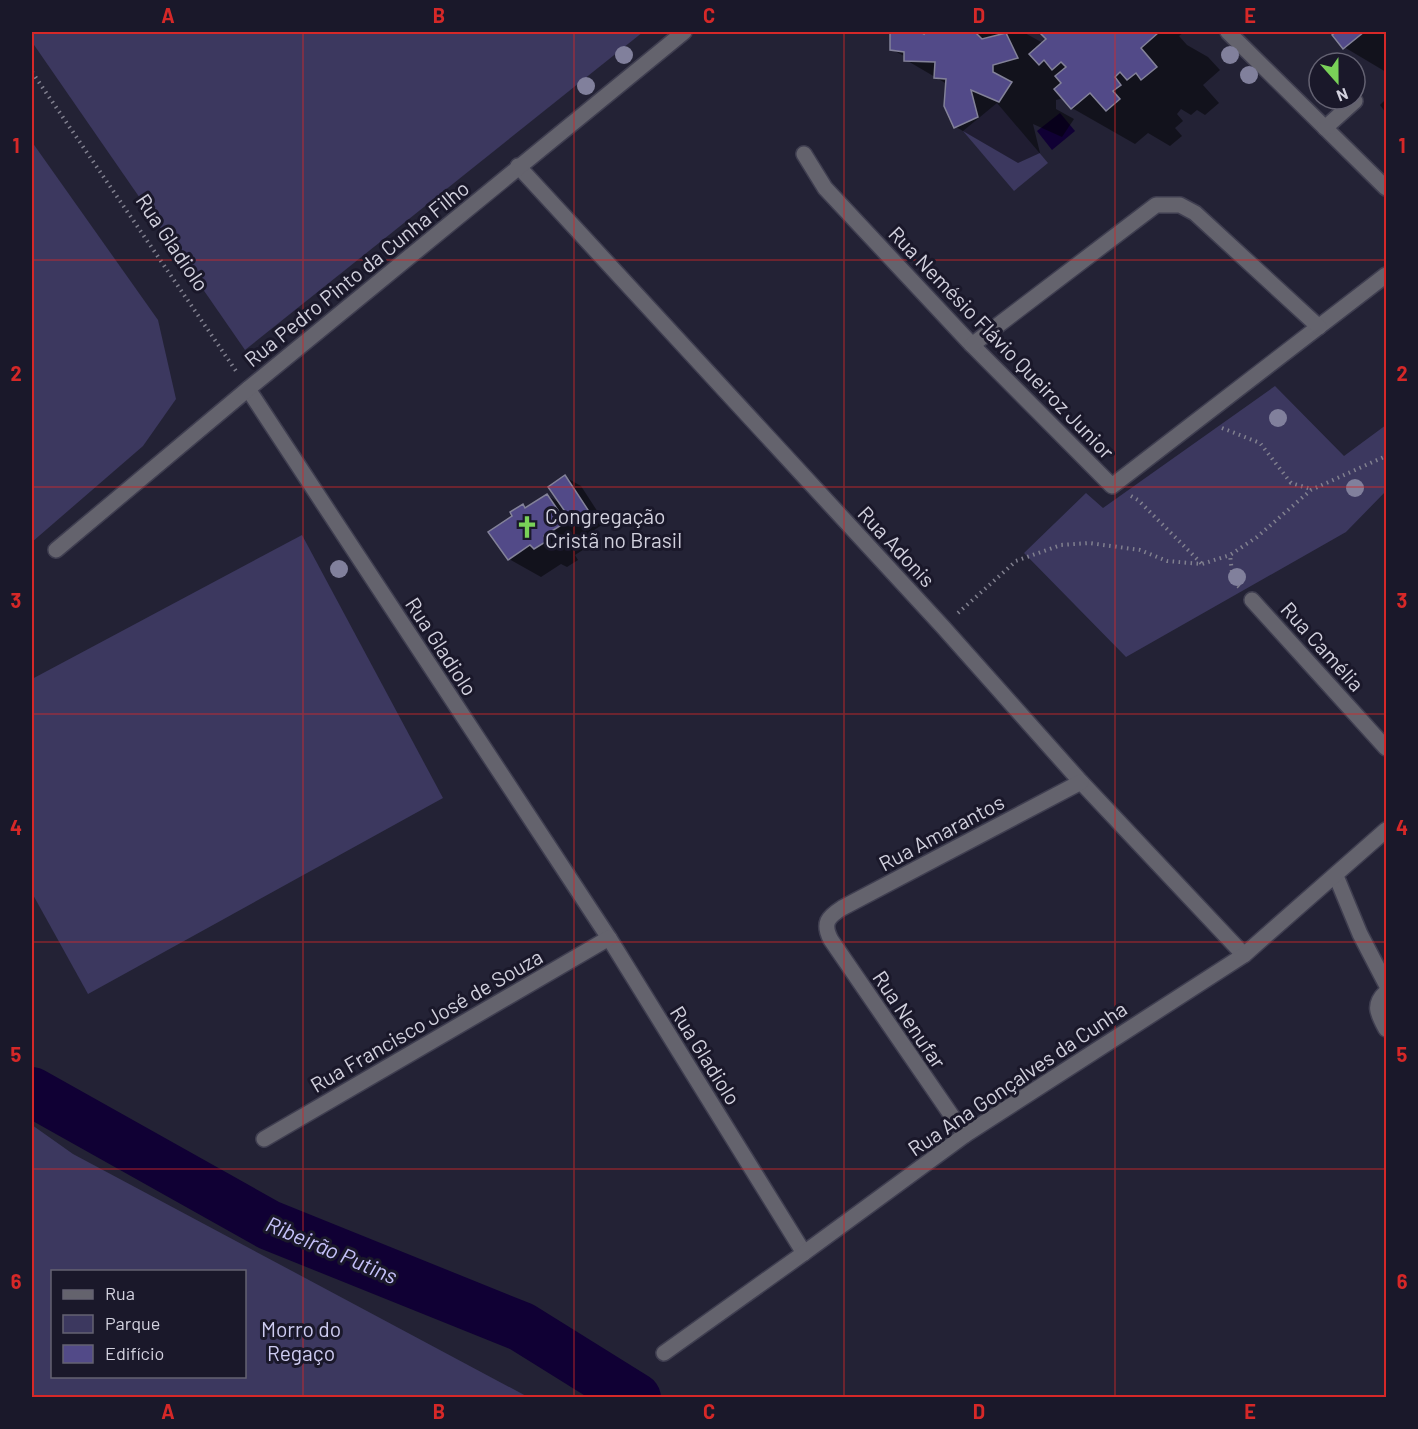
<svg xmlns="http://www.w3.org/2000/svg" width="1418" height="1429" viewBox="0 0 1418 1429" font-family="Barlow,sans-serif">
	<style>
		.green { fill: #3c385f; fill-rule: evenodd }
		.water { fill: #100034 }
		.shadow { fill: #0007 }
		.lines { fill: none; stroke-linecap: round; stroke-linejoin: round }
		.river { stroke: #100034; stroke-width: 50 }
		.building { fill: #524a88; stroke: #838299; stroke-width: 1.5 }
		.minor-casing { stroke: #3f3e50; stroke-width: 18 }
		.path { stroke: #81808f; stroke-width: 4; stroke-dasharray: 1.5 4.5; stroke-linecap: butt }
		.minor { stroke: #64636d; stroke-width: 15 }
		.tree { fill: #81809c }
		.grid { fill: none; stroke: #d62828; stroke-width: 1.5; stroke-opacity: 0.55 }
		.labels { text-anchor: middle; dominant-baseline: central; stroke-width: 6; stroke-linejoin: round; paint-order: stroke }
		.street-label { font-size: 21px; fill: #d2d1de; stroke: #1a182a }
		.poi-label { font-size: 21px; fill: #d2d1de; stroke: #1a182a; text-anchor: start }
		.park-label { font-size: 21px; fill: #ceccf1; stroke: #1a182a }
		.water-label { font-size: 22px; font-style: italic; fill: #c6c2fa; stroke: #1a182a }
		.neatline { fill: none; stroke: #d62828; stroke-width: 2 }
		.grid-label { font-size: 20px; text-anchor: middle; font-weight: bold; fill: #d62828 }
	</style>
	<rect width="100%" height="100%" fill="#232235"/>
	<!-- green -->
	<g class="green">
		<path d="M32,32H643L245,350L32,42Z"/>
		<path d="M997,103L1048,163L1014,191L963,131Z"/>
		<path d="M32,142L158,320L176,399L143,446L32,542Z"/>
		<path d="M1275,386L1344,456L1386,425V491L1346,532L1126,657L1024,553L1086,493L1103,508Z"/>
		<path d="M302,535L443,798L88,994L32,893V679Z"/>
		<path d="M32,1125L73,1154L528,1397H32ZM52,1272H244V1376H52Z"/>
	</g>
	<!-- water -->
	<path class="water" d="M1060,113L1075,131L1052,150L1037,131Z"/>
	<!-- shadow -->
	<g class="shadow">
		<path d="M891,32H917L926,36L925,32H1023L1043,43L1048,39L1041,32H1181L1183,33L1179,36L1187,45L1208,57L1220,70L1203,85L1219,103L1205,115L1197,110L1191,115L1181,109L1177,114L1183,121L1175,128L1182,136L1170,146L1148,133L1135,144L1072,108L1064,98L1056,100V109L1074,119L1062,137L1033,124L1040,153L1018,163L956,127L947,84L906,60V57L891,49Z"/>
		<path d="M1338,32H1386V72L1344,47L1334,35Z"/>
		<path d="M1386,99V113L1380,105Z"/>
		<path d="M565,477L581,486L605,523L591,532L597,541L575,555L578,560L567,567L561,564L541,577L509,559L514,517L523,506L527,508L547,495L561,504Z"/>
	</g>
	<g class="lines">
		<!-- river -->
		<path class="river" d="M32,1092L269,1225L522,1327L636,1398"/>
	</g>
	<!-- building -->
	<g class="building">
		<path d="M890,32H920L924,34V32H979L977,34L982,39L1006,33L1018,58L993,65V72L1012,82L999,102L971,90L978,117L954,128L944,106L946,79L934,78L935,62L904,61V52L890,50Z"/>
		<path d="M1039,32H1156L1158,33L1141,48L1157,67L1141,80L1136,73L1127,80L1120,72L1115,77L1121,85L1113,91L1120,99L1106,111L1090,93L1071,109L1054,89L1061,83L1055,76L1066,67L1061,62L1052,70L1044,60L1039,65L1029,54L1046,39Z"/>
		<path d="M1336,32H1364L1343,49L1332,35Z"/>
		<path d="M565,475L590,513L573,523L548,487Z"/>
		<path d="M547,494L566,522L544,536L547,541L534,549L530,545L508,560L488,532L512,516L510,512L523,504L525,508Z"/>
	</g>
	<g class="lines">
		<!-- minor casing -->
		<g class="minor-casing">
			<g id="minor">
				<path d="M1228,32L1386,188"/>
				<path d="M1325,128L1355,101"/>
				<path d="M804,154L825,188L972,345L1112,486L1386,275"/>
				<path d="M518,166L943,627L1081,782L1244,955"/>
				<path d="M972,345L1156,205H1180L1195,213L1319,327"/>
				<path d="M248,389L609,938L804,1253"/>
				<path d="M56,550L248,389L684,32"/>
				<path d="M1252,600L1386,748"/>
				<path d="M1336,876L1360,934L1386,984"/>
				<path d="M1386,992C1372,1005 1378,1014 1386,1029"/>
				<path d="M965,1135L831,940C822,923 828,917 842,908L1081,782"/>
				<path d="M264,1139L609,938"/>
				<path d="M664,1353L804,1253L965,1135L1244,955L1386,830"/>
			</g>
		</g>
		<!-- path -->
		<g class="path">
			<path d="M32,72L236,371"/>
			<path d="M1222,428L1260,443L1291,483L1311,489"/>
			<path d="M1131,496L1138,500L1202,564"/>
			<path d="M1239,587L1233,581L1230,555L1257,537L1311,490L1386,456"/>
			<path d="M958,613L1016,561L1061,545L1089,543L1140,550L1167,561L1202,564L1230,555"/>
		</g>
		<!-- minor -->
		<use href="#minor" class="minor"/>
	</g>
	<!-- trees -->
	<g class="tree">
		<circle cx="624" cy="55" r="9"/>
		<circle cx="1230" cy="55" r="9"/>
		<circle cx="1249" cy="75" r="9"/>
		<circle cx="586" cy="86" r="9"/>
		<circle cx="1278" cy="418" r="9"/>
		<circle cx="1355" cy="488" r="9"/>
		<circle cx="339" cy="569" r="9"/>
		<circle cx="1237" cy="577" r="9"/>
	</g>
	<!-- grid -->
	<path class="grid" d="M303,32V1398M574,32V1398M844,32V1398M1115,32V1398M32,260H1386M32,487H1386M32,714H1386M32,942H1386M32,1169H1386"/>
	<!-- icons -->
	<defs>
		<g id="church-bare" transform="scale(1.8)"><path d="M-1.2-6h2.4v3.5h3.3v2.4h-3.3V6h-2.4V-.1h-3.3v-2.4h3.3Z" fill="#79d158" stroke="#1a182a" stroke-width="2.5" paint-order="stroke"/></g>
	</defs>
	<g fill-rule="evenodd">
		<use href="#church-bare" x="527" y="527"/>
	</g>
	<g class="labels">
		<!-- street labels -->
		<g class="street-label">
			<text transform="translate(173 242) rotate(56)">Rua Gladiolo</text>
			<text transform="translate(356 273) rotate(-39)">Rua Pedro Pinto da Cunha Filho</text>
			<text transform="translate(1002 342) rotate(46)">Rua Nemésio Flávio Queiroz Junior</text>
			<text transform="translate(897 546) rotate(47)">Rua Adonis</text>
			<text transform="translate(442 646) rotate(57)">Rua Gladiolo</text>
			<text transform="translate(1323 646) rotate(48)">Rua Camélia</text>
			<text transform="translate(941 832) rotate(-28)">Rua Amarantos</text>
			<text transform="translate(910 1019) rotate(56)">Rua Nenufar</text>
			<text transform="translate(426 1020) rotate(-30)">Rua Francisco José de Souza</text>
			<text transform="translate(706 1055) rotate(58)">Rua Gladiolo</text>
			<text transform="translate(1017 1078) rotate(-34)">Rua Ana Gonçalves da Cunha</text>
		</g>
		<!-- poi labels -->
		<g class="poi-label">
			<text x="545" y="515">Congregação<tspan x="545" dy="24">Cristã no Brasil</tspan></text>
		</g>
		<!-- park labels -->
		<g class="park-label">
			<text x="301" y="1328">Morro do<tspan x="301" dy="24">Regaço</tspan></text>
		</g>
		<!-- water labels -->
		<g class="water-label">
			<text transform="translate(332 1249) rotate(23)">Ribeirão Putins</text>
		</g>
	</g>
	<!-- border -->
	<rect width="1418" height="1429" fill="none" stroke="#1a182a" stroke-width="66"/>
	<!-- legend -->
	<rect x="51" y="1270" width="195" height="108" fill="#1a182a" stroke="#646272" stroke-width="1.5"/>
	<rect x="63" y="1290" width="30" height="9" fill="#64636d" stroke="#646272" stroke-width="1.5"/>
	<text x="105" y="1300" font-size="18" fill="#d2d1de">Rua</text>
	<rect x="63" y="1315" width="30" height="18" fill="#3c385f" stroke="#646272" stroke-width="1.5"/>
	<text x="105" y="1330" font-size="18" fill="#d2d1de">Parque</text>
	<rect x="63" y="1345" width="30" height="18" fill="#524a88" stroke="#646272" stroke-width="1.5"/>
	<text x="105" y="1360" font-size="18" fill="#d2d1de">Edifício</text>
	<!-- north arrow -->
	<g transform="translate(1337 81) rotate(159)"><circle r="28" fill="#1a182a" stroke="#646272" stroke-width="1.5"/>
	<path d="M0-4.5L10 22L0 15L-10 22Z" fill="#79d158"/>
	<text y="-9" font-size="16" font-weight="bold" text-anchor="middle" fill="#d2d1de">N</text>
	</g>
	<rect x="33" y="33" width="1352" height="1363" class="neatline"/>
	<g class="grid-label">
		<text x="168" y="23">A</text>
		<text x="439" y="23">B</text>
		<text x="709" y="23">C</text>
		<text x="979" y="23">D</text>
		<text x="1250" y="23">E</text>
		<text x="16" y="153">1</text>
		<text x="1402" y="153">1</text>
		<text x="16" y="381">2</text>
		<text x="1402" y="381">2</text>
		<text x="16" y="608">3</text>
		<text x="1402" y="608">3</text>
		<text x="16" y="835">4</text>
		<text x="1402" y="835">4</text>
		<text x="16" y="1062">5</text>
		<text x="1402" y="1062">5</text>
		<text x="16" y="1289">6</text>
		<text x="1402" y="1289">6</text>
		<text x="168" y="1419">A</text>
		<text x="439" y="1419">B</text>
		<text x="709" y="1419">C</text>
		<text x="979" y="1419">D</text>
		<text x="1250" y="1419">E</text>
	</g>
</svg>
